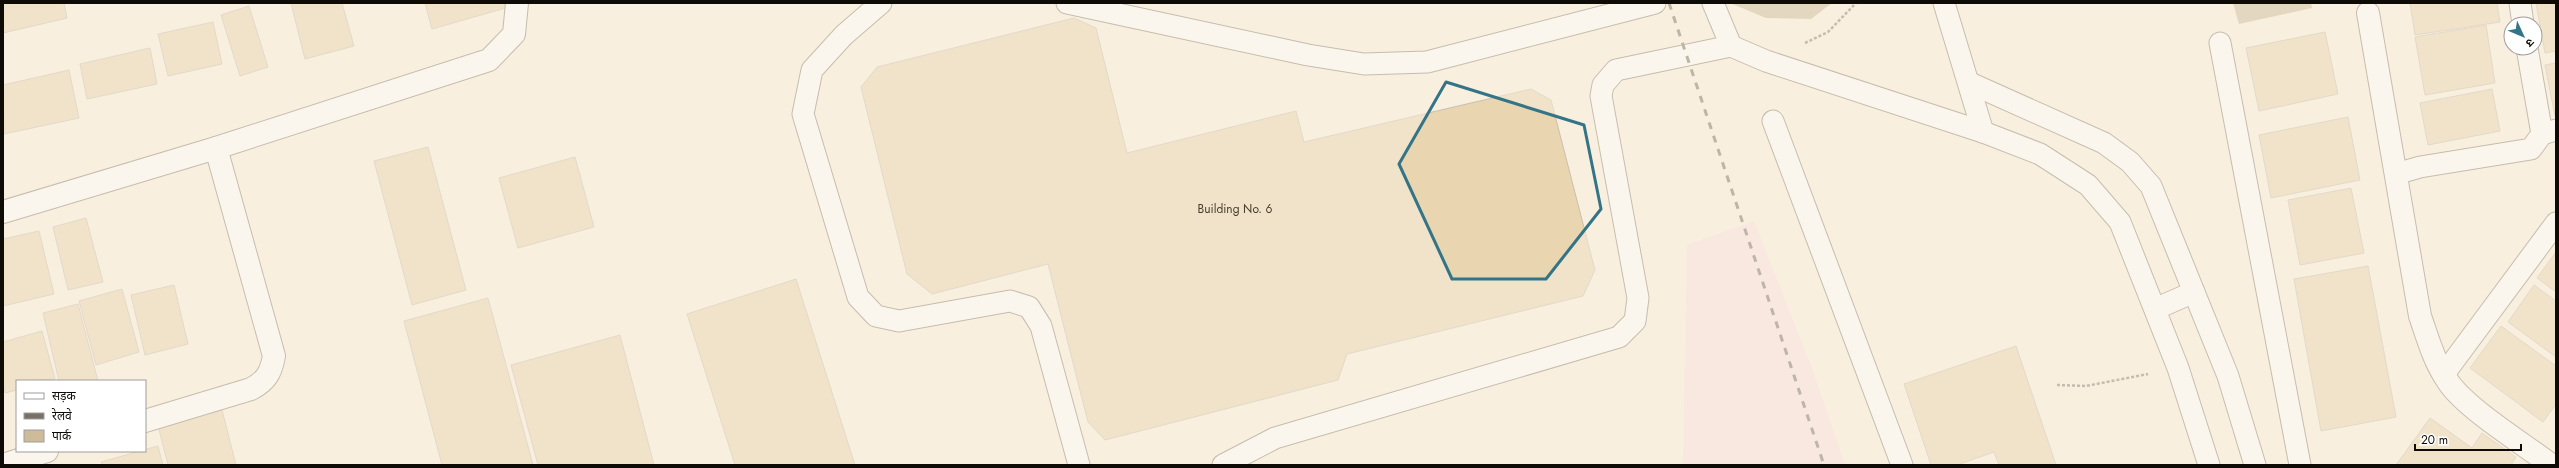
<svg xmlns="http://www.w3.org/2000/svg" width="2559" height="468" viewBox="0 0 2559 468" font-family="Jost,'Noto Sans Devanagari',sans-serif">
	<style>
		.industrial { fill: #fadfe2 }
		.green { fill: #cdbb99 }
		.building { fill: #e9d5b0; stroke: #c8bfaf }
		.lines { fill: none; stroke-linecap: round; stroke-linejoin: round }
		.lane-casing { stroke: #898172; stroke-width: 23 }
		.street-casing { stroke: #898172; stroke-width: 24 }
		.path { stroke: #868075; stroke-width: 2.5; stroke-dasharray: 3 2; stroke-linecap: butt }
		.lane { stroke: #fff; stroke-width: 21 }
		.street { stroke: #fff; stroke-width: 22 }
		.rail { stroke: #777167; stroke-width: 3; stroke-dasharray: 7 7; stroke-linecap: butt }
		.marked { fill: none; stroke: #337487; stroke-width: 3; stroke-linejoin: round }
		.labels { text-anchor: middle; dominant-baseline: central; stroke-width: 3; stroke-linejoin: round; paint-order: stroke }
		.number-label { font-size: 12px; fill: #453e30 }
	</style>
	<rect width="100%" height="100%" fill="#f8efdf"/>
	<!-- industrial -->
	<path class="industrial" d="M1754,221L1813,371L1845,465H1683L1687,245Z"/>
	<!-- green -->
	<g class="green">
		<path d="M1730,3H1832L1811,19L1766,18Z"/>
		<path d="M2233,3H2311L2312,8L2239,24Z"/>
	</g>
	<!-- building -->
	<g class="building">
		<path d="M3,3H64L67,18L3,33Z"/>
		<path d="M291,3H342L354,46L305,59Z"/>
		<path d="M425,3H508L509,7L432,29Z"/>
		<path d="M2410,3H2497L2500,22L2415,35Z"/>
		<path d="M2536,3H2556V51L2545,53Z"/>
		<path d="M249,6L268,67L240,76L221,15Z"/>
		<path d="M1074,18L1096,28L1127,153L1296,111L1304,142L1531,89L1551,100L1595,270L1583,296L1347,354L1338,380L1105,440L1088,422L1048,264L932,294L907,274L861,87L877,67Z"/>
		<path d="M213,22L222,64L168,76L158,34Z"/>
		<path d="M2486,25L2495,83L2425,95L2415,37Z"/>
		<path d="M2325,32L2338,94L2259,111L2246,48Z"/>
		<path d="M150,48L157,84L87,99L80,64Z"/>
		<path d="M2556,63V116H2555L2545,65Z"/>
		<path d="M69,70L79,118L4,134L3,85Z"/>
		<path d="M2492,89L2500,131L2428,145L2420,103Z"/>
		<path d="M2348,117L2360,180L2271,198L2259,135Z"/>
		<path d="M428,147L466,290L412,305L374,161Z"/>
		<path d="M575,157L594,227L518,248L499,178Z"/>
		<path d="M2351,188L2364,253L2300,265L2288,200Z"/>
		<path d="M86,218L103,282L68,290L53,227Z"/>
		<path d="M39,231L54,294L3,306V239Z"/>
		<path d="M2556,252V292L2537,278Z"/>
		<path d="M2368,266L2396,417L2321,431L2294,279Z"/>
		<path d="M796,279L855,465H735L687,314Z"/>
		<path d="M174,285L188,344L145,355L131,295Z"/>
		<path d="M2534,285L2556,301V357L2508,322Z"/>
		<path d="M122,289L139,352L96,365L79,301Z"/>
		<path d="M488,298L533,465H442L404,321Z"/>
		<path d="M78,304L98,381H59L43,313Z"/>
		<path d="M2501,326L2556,366V404L2543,422L2470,368Z"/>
		<path d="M42,331L55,379L17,381V390L5,393L3,384V342Z"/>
		<path d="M620,335L654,465H538L511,365Z"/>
		<path d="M2016,346L2056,465H1999L1994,452L1957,465H1931L1904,384Z"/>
		<path d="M222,410L236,465H168L158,426Z"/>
		<path d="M2430,418L2472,448L2482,433L2516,457L2511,465H2396Z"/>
		<path d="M158,446L163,465H102L101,462Z"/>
	</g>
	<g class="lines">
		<!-- lane casing -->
		<g class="lane-casing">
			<g id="lane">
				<path d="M881,3L844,35L812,70L803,114L858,297L876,316L899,321L1010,301L1029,307L1041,326L1079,465"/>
				<path d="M1067,3L1308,55L1364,64L1427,62L1655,3"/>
				<path d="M1713,3L1731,46"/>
				<path d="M1944,3L1983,132"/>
				<path d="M2520,3L2523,24"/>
				<path d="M2220,43L2300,465"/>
				<path d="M2527,48L2542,134"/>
				<path d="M1970,83L2104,143L2130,162L2151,186L2228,376L2255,465"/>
				<path d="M1773,121L1902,465"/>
				<path d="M2396,174L2420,167L2531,149L2542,134L2556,130"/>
				<path d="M2155,309L2194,292"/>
				<path d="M2444,374L2556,223"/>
				<path d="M1223,465L1275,438L1619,337L1635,321L1638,298L1601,96L1603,85L1616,70L1731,46L1766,61L1983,132L2040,154L2088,185L2120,222L2178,368L2209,465"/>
			</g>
		</g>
		<!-- street casing -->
		<g class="street-casing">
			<g id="street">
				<path d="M2368,13L2420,316C2428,339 2434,362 2449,383C2467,409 2524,444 2551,465"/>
				<path d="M216,148L489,60L514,34L517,3"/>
				<path d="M3,212L216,148L274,356C271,373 266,381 251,389L145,421"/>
				<path d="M3,465L47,451"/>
			</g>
		</g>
		<!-- path -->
		<g class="path">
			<path d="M1805,43L1828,32L1856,3"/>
			<path d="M2057,385L2086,386L2148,374"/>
		</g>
		<!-- lane -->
		<use href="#lane" class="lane"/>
		<!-- street -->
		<use href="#street" class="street"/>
		<!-- rail -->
		<path class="rail" d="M1669,3L1824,465"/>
	</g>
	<!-- marked area -->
	<path d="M0 0H2559V468H0ZM1446,82L1584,125L1601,209L1546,279H1452L1399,164Z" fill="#f8efdf" fill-opacity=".55" fill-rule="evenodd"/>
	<path class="marked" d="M1446,82L1584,125L1601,209L1546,279H1452L1399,164Z"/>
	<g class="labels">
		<!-- number labels -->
		<g class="number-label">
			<text x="1235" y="209">Building No. 6</text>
		</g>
	</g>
	<!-- border -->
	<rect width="2559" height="468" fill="none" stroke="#0e0b06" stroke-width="8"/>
	<!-- legend -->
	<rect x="16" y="380" width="130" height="72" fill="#ffffff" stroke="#9f9d9b"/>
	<rect x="24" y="393" width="20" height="6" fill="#ffffff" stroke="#9f9d9b"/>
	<text x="52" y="400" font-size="12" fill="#0e0b06">सड़क</text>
	<rect x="24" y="413" width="20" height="6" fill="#777167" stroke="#9f9d9b"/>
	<text x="52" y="420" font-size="12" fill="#0e0b06">रेलवे</text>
	<rect x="24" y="430" width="20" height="12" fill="#cdbb99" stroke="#9f9d9b"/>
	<text x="52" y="440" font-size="12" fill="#0e0b06">पार्क</text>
	<!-- north arrow -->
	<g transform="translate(2523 36) rotate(134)"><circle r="19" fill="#ffffff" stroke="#9f9d9b"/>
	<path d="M0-3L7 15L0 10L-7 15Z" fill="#337487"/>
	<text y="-6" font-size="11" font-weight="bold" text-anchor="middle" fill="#0e0b06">उ</text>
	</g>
	<!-- scale -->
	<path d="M2415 444v6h106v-6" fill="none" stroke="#0e0b06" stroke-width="2"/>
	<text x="2421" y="444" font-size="12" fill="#0e0b06" stroke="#ffffff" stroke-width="3" paint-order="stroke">20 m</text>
</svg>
